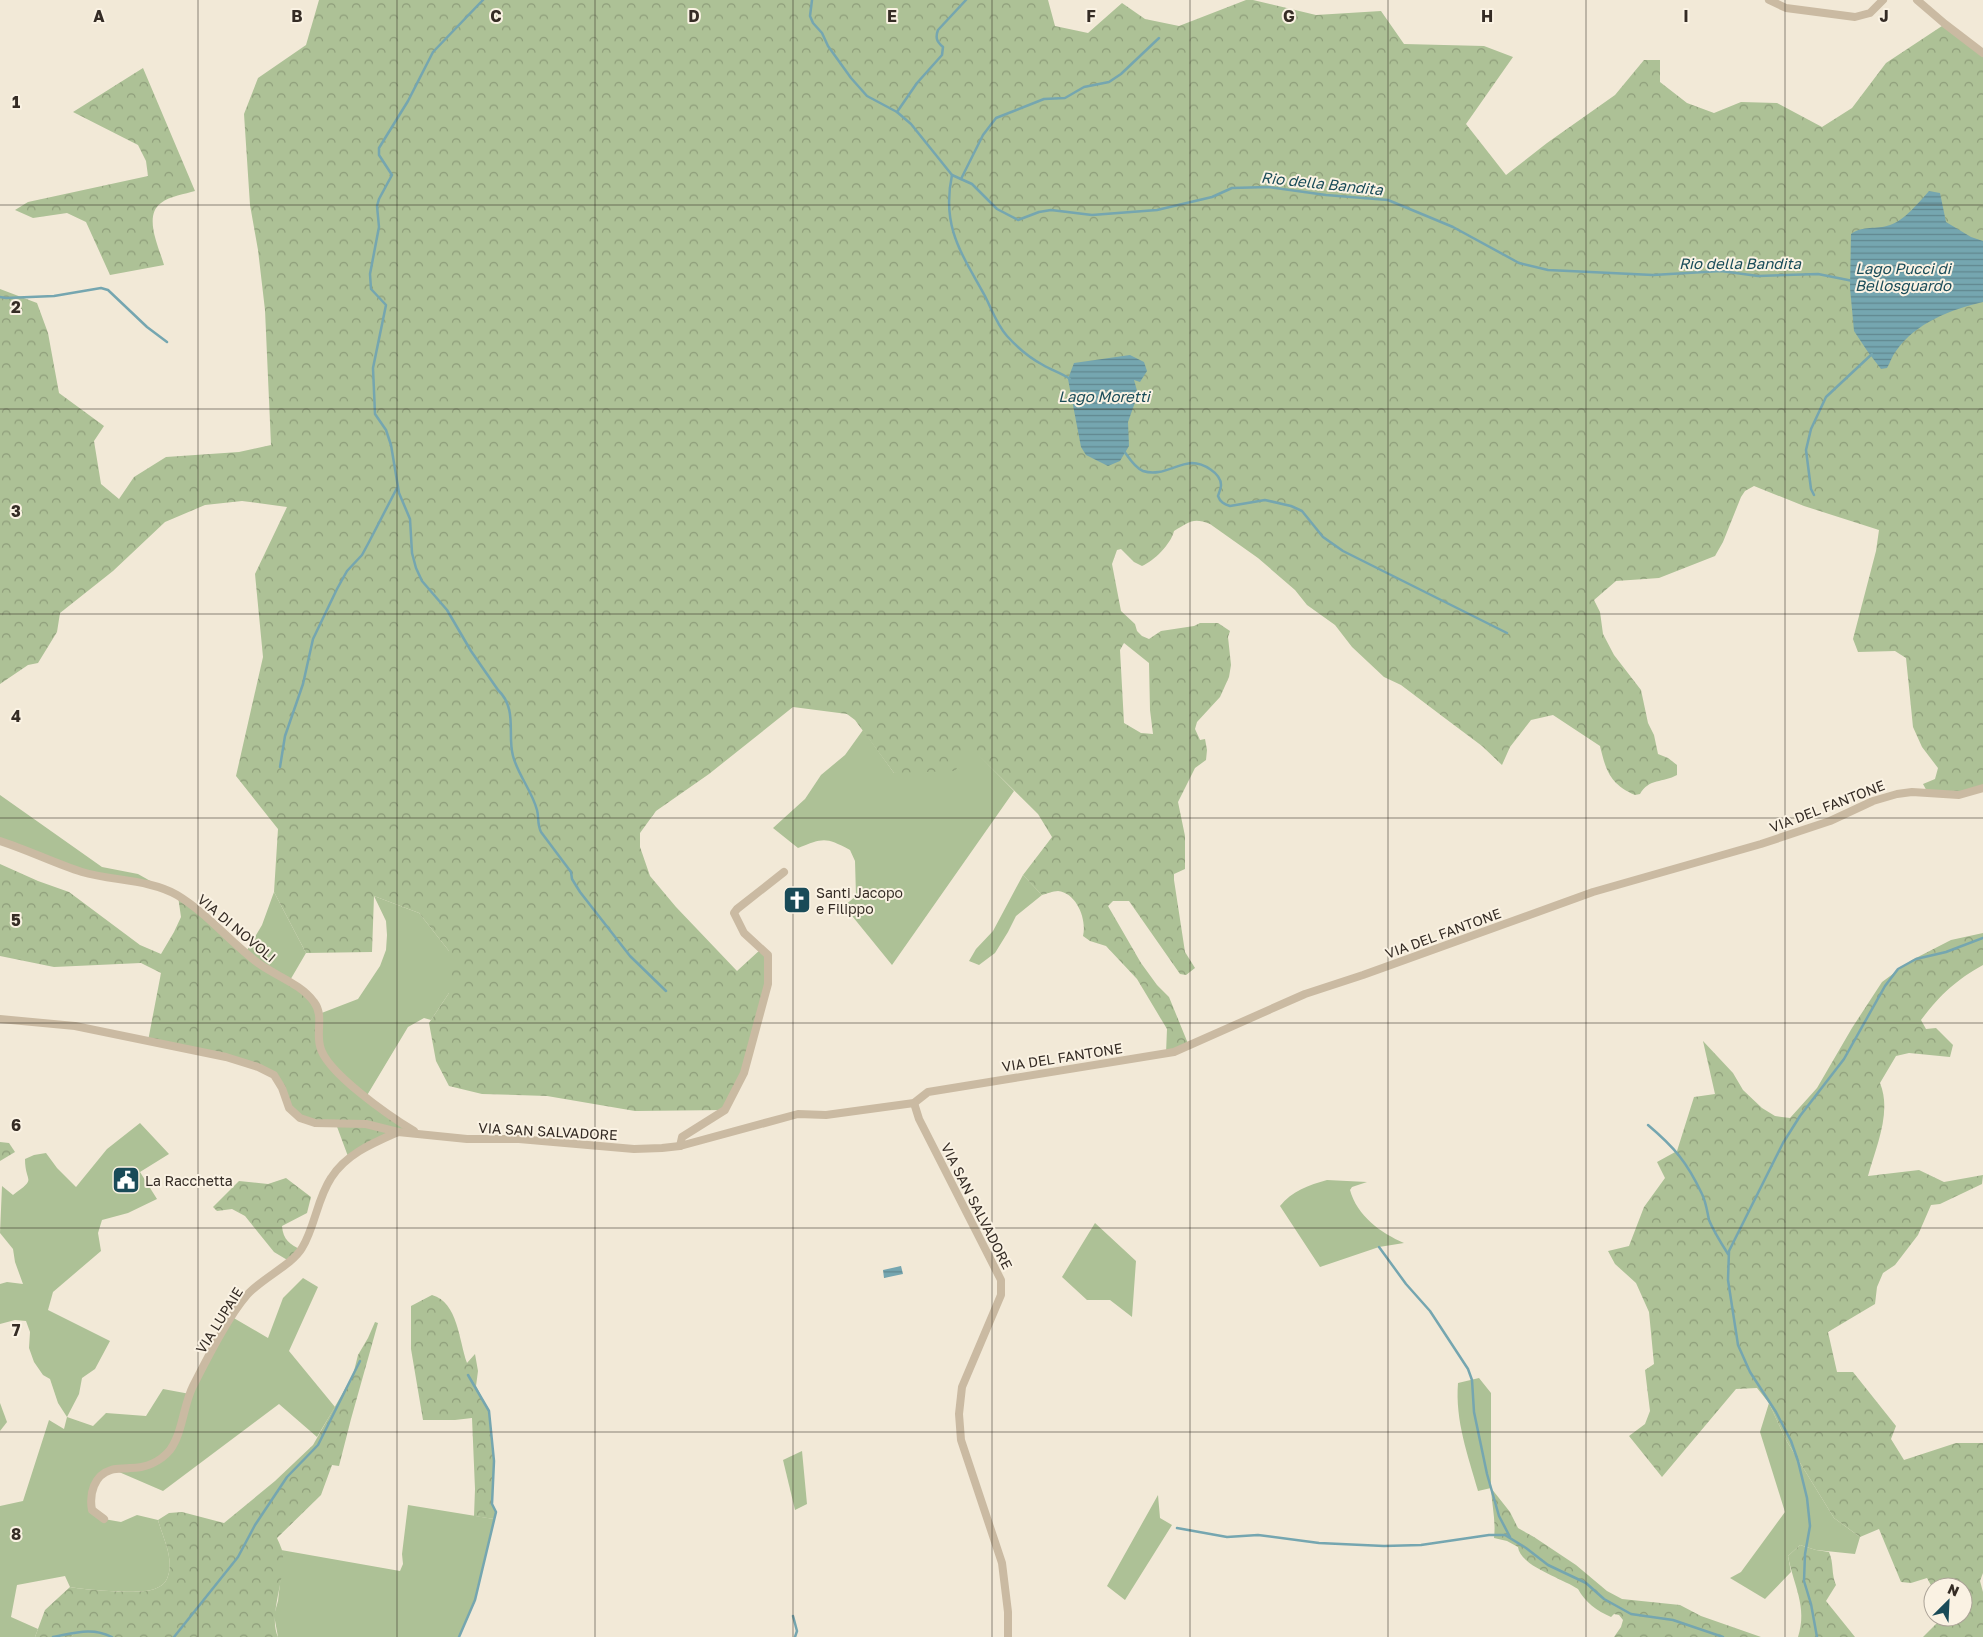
<svg xmlns="http://www.w3.org/2000/svg" width="1983" height="1637" viewBox="0 0 1983 1637" font-family="'Golos Text',sans-serif">
	<style>
		.green { fill: #adc196 }
		.forest { fill: url(#forest-crowns); fill-rule: evenodd }
		.water { fill: url(#water-rules) }
		.lines { fill: none; stroke-linecap: round; stroke-linejoin: round }
		.stream { stroke: #75a6b0; stroke-width: 2.5 }
		.street { stroke: #cabaa2; stroke-width: 8 }
		.grid { fill: none; stroke: #352c25; stroke-width: 1; stroke-opacity: 0.55 }
		.labels { text-anchor: middle; dominant-baseline: central; stroke-width: 4; stroke-linejoin: round; paint-order: stroke }
		.street-label { font-size: 14px; fill: #352c25; stroke: #faf2e3 }
		.poi-label { font-size: 14px; fill: #352c25; stroke: #faf2e3; text-anchor: start }
		.water-label { font-size: 15px; font-style: italic; fill: #194b58; stroke: #faf2e3 }
		.grid-label { font-size: 16px; text-anchor: middle; font-weight: bold; fill: #352c25; stroke: #faf2e3; stroke-width: 4; stroke-linejoin: round; paint-order: stroke }
	</style>
	<defs>
		<pattern id="forest-crowns" width="20" height="18" patternUnits="userSpaceOnUse" patternTransform="scale(1.25)"><rect width="20" height="18" fill="#adc196"/><path d="M2 6a3 3 0 1 1 6 0M12 15a3 3 0 1 1 6 0" fill="none" stroke="#8e9d7a"/></pattern>
		<pattern id="water-rules" width="6" height="5" patternUnits="userSpaceOnUse" patternTransform="scale(1.25)"><rect width="6" height="5" fill="#75a6b0"/><path d="M0 2.5h6" fill="none" stroke="#61878f"/></pattern>
	</defs>
	<rect width="100%" height="100%" fill="#f2e9d7"/>
	<!-- green -->
	<g class="green">
		<path d="M863,730L894,773L971,747L1014,791L892,965L844,906L856,896L855,861L850,850C825,837 824,838 798,848L773,828L805,799L821,775L845,755Z"/>
		<path d="M0,795L102,867L138,874L161,887L106,878L0,841Z"/>
		<path d="M1023,875L1042,895L1016,916L1008,932L995,953L979,965L969,961L976,949L993,931Z"/>
		<path d="M274,892L306,953L289,982L246,952L262,925Z"/>
		<path d="M374,896L419,913L449,951V993L431,1020L424,1018L408,1027L366,1097L324,1056L319,1014L358,999L380,966L386,950L387,935L386,921Z"/>
		<path d="M140,1123L169,1154L140,1172L157,1199L128,1213L102,1220L98,1233L101,1251L53,1292L48,1310L110,1341L95,1369L82,1378L79,1394L67,1417L93,1426L106,1413L146,1416L163,1389L190,1394L232,1317L268,1338L283,1298L303,1278L318,1287L289,1351L335,1407L317,1437L279,1404L163,1491L112,1469L103,1473L90,1501L104,1519L121,1522L137,1515L158,1520C163,1538 174,1558 168,1576C166,1584 159,1588 151,1590C137,1594 85,1590 70,1587L65,1576L17,1585L11,1617L38,1629L35,1637H0V1506L23,1501L49,1420L64,1429L67,1417L58,1403L50,1379L43,1375L34,1362L29,1348L30,1332L26,1321L15,1320L0,1324V1284L7,1282L23,1284L15,1262L13,1249L0,1233L2,1186L13,1195C38,1177 25,1184 25,1159L34,1155L46,1153L57,1168L76,1187L107,1149Z"/>
		<path d="M1327,1180L1367,1182L1352,1187L1350,1190C1357,1216 1381,1233 1404,1243L1379,1247L1320,1267L1280,1206C1292,1191 1309,1185 1327,1180Z"/>
		<path d="M1095,1223L1136,1261L1132,1317L1110,1300H1087L1062,1277Z"/>
		<path d="M1479,1378L1491,1393V1488L1478,1491C1468,1455 1455,1421 1458,1383Z"/>
		<path d="M0,1403L7,1422L0,1431Z"/>
		<path d="M1769,1403L1786,1440L1834,1518L1860,1537L1855,1554L1816,1550L1800,1545L1788,1556L1791,1572L1765,1599L1730,1578L1741,1572L1785,1512L1760,1432Z"/>
		<path d="M802,1451L807,1504L795,1510L783,1460Z"/>
		<path d="M1158,1495L1160,1518L1172,1525L1125,1600L1107,1586Z"/>
		<path d="M408,1505L494,1519L475,1600L459,1637H278L274,1615L278,1601L283,1556L281,1550L400,1571L403,1564L402,1554Z"/>
		<path d="M76,1631H99L112,1637H71Z"/>
	</g>
	<!-- forest -->
	<g class="forest">
		<path d="M319,0H1048L1055,26L1088,33L1122,3L1145,19L1179,26L1246,0H1253L1316,15L1381,11L1404,44L1484,46L1513,57L1466,124L1506,175L1547,143L1615,95L1644,60H1660V82L1687,103L1714,113L1741,102L1777,103L1822,127L1852,108L1886,63L1945,24L1983,53V788L1959,795H1929L1923,784L1935,779L1938,768L1922,747L1913,727L1906,658L1895,651L1858,652L1853,639L1876,551L1879,530L1804,506L1754,486L1745,491L1741,497L1723,542L1715,556L1659,578L1616,581L1594,600L1600,612L1603,634L1614,655L1641,690L1648,723L1654,735L1658,754L1668,758L1677,765V775C1663,783 1649,778 1640,794L1635,795C1610,784 1606,771 1600,746L1553,715L1531,720L1510,747L1502,765L1482,746L1442,716L1401,685L1384,677L1352,647L1335,625L1307,605L1295,590L1258,558L1210,524C1193,517 1189,522 1174,531C1171,544 1154,561 1142,566L1134,562L1121,549L1117,550L1112,564L1121,611L1135,624L1137,631L1142,636L1149,639L1161,631L1194,626L1200,623H1218L1230,631L1228,637L1231,665L1229,677L1220,697L1197,722L1195,729L1200,740L1205,739L1207,750L1206,760L1195,768L1178,802L1185,836V869L1174,874V880L1185,952L1195,968L1186,975L1180,974L1129,901H1113L1108,906L1141,963L1157,985L1169,997L1189,1046L1166,1053L1167,1029L1137,979L1106,946L1090,941L1083,936C1087,920 1077,893 1058,891C1053,891 1046,894 1042,895L1023,875L1052,837L1038,814L971,748L955,771L894,773L855,720L847,714L793,707L709,774L656,811L640,833V847L650,876L676,907L737,971L761,949L768,955V984L744,1073L725,1110L635,1111L547,1096L482,1094L449,1086L436,1061L429,1023L449,993V951L419,913L374,896L372,952L306,953L274,892L278,829L236,776L263,657L255,574L287,507L242,501L205,505L165,522L113,571L60,613L57,632L38,663L28,665L0,684V289L37,303L48,333L59,393L104,426L94,441L101,484L119,499L134,477L166,457L239,452L271,445L265,310L258,250L250,205L244,114L258,78L306,45ZM1124,643L1149,663L1150,710L1153,734L1141,733L1124,723L1120,650Z"/>
		<path d="M143,68L195,191C185,194 170,196 161,203C143,216 159,247 164,265L110,275L86,222L67,213L33,218L15,210L28,202L148,176L146,161L138,145L73,112Z"/>
		<path d="M0,864L38,881L69,892L140,945L161,954L174,932L181,917L178,896L255,960L314,1002L320,1046L347,1082L416,1132H398L349,1159L336,1124L315,1123L289,1108L274,1075L258,1067L148,1041L161,973L141,963L54,967L0,956Z"/>
		<path d="M1983,933V965C1956,980 1940,995 1921,1020L1926,1029L1936,1028L1953,1045L1950,1057L1909,1053L1896,1056L1880,1083C1892,1112 1876,1147 1868,1176L1919,1170L1944,1182L1983,1175L1982,1184L1940,1204L1931,1205L1918,1235L1895,1265L1883,1273L1877,1287L1875,1304L1828,1332L1837,1372H1853L1896,1426L1891,1439L1904,1460L1956,1443H1983V1573L1980,1581L1983,1592V1637H1923L1943,1617H1963V1587H1933V1589L1927,1578L1911,1583L1901,1582L1879,1529L1860,1537L1834,1518L1786,1440L1769,1403L1757,1388L1736,1389L1662,1477L1629,1436L1645,1424L1650,1411L1645,1370L1654,1364L1649,1312L1636,1283L1615,1264L1608,1251L1629,1246L1644,1207L1665,1178L1657,1162L1677,1151L1694,1097L1715,1094L1703,1041L1733,1073L1743,1090L1762,1108L1775,1116L1790,1118L1817,1088L1852,1028L1882,982L1912,960L1951,940Z"/>
		<path d="M0,1142L9,1143L15,1152L0,1161Z"/>
		<path d="M286,1178L311,1197L307,1213L282,1226C283,1240 290,1244 301,1250L289,1261L274,1252L245,1216L232,1209L217,1211L213,1207L239,1181L268,1184Z"/>
		<path d="M432,1295C458,1302 459,1341 467,1363L475,1354L478,1371L476,1386L489,1411L491,1429L494,1461L492,1504L496,1512L494,1519L474,1516L475,1489L472,1418L455,1420H423L411,1349V1306Z"/>
		<path d="M375,1322L378,1323L351,1419L339,1466L332,1465L321,1495L277,1538C279,1543 283,1550 283,1556C285,1581 268,1615 278,1637H112C100,1631 90,1631 76,1632L71,1637H35L45,1610L70,1587C85,1590 137,1594 151,1590C159,1588 166,1584 168,1576C174,1558 163,1538 158,1520L169,1513L182,1512L224,1523L275,1481L313,1445L353,1375L358,1355L368,1338Z"/>
		<path d="M1491,1488L1510,1512L1518,1528L1534,1537L1576,1565L1607,1591L1622,1599L1680,1605L1701,1616L1761,1637H1614L1621,1627L1623,1620L1619,1615L1614,1614L1611,1617C1597,1611 1585,1602 1578,1589C1562,1578 1520,1566 1518,1547L1507,1541L1494,1538C1496,1522 1492,1506 1491,1488Z"/>
		<path d="M1800,1545L1816,1550L1829,1552C1834,1563 1831,1574 1836,1585L1826,1601L1855,1637H1798C1808,1607 1793,1584 1788,1556Z"/>
	</g>
	<!-- water -->
	<g class="water">
		<path d="M1929,191L1940,193L1946,222L1971,237L1983,241V302C1952,309 1915,323 1896,351C1892,356 1890,363 1887,368L1881,369L1868,352L1854,331L1850,288L1851,234C1863,225 1876,230 1890,225C1904,221 1919,202 1929,191Z"/>
		<path d="M1130,355L1144,362L1147,371L1140,382L1134,380L1138,394L1128,422L1129,446L1120,461L1108,466L1086,455L1081,447L1068,379L1074,363Z"/>
		<path d="M901,1266L903,1274L884,1278L883,1270Z"/>
	</g>
	<g class="lines">
		<!-- stream -->
		<g class="stream">
			<path d="M483,0L433,52L408,101L379,148V155L392,175L379,199L377,206L379,227L370,274L371,289L386,305L373,368L375,414L386,430L391,445L399,493L410,519L412,553L416,568L422,581L447,610L471,651L498,690C518,709 507,735 513,756C518,775 532,791 537,810C539,817 537,824 541,832L571,872L572,879L580,892L630,956L666,991"/>
			<path d="M812,0L810,16L813,23L822,33L828,46L851,78L867,96L897,112L911,124L952,175L972,184L997,209L1018,220L1039,212L1051,210L1092,215L1157,210L1212,197L1232,188L1268,187L1326,195L1388,200L1453,227L1519,263L1548,270L1653,275L1721,271L1758,276L1818,274L1853,281"/>
			<path d="M897,112L917,83L942,55L943,47C937,42 935,38 938,30L966,0"/>
			<path d="M952,175C941,227 962,254 985,296C992,310 997,325 1007,336C1017,347 1030,358 1043,365C1051,370 1062,373 1070,379"/>
			<path d="M961,179L983,135L996,118L1044,99L1065,98L1084,87L1109,82L1121,74L1159,38"/>
			<path d="M0,297L6,298L54,296L101,288L108,290L147,327L167,342"/>
			<path d="M1124,451C1129,458 1135,468 1143,471C1161,477 1175,464 1192,463C1203,463 1221,473 1221,485C1221,488 1219,493 1218,496C1220,502 1224,504 1230,506L1265,500L1291,506L1302,511L1323,537L1343,551L1507,633"/>
			<path d="M1814,495L1811,489L1806,450L1811,429L1826,397L1872,354"/>
			<path d="M280,767L285,736L303,684L313,639L337,589L347,571L362,555L369,542L397,488"/>
			<path d="M1648,1125C1674,1147 1687,1162 1702,1194C1706,1202 1707,1211 1709,1220C1714,1232 1721,1243 1728,1254"/>
			<path d="M1379,1247L1406,1284L1430,1311L1468,1369L1472,1380L1474,1412L1487,1474L1499,1516L1510,1537"/>
			<path d="M1177,1528L1227,1537L1258,1535L1319,1543L1384,1546L1421,1545L1489,1535H1505L1526,1548L1548,1565L1586,1583L1604,1599L1631,1614L1673,1620L1723,1637"/>
			<path d="M793,1616L797,1631L795,1637"/>
			<path d="M53,1637C75,1633 92,1627 112,1637"/>
			<path d="M174,1637L238,1557L255,1525L287,1477L318,1445L360,1361"/>
			<path d="M459,1637L475,1600L496,1512L492,1504L494,1461L489,1411L468,1375"/>
			<path d="M1817,1637L1811,1604L1804,1581L1805,1554L1810,1526L1807,1498L1798,1461L1791,1441L1776,1412L1750,1372L1738,1345L1728,1280L1729,1251L1783,1143L1800,1116L1844,1059L1885,986L1898,969L1916,959L1946,952L1983,938"/>
		</g>
		<!-- street -->
		<g class="street">
			<path d="M1769,0L1786,8L1855,17L1870,13L1883,0"/>
			<path d="M1917,0L1945,24L1983,53"/>
			<path d="M0,841C28,850 54,863 82,872C112,881 149,879 177,895C207,913 230,942 258,963C276,976 301,984 314,1002C324,1015 316,1031 320,1046C325,1072 391,1117 414,1131"/>
			<path d="M0,1019L75,1026L226,1057L258,1067L274,1075L282,1088L289,1108L300,1118L315,1123L366,1124L398,1132L467,1139H519L634,1149L662,1148L680,1146L798,1114L826,1115L914,1103L928,1092L1174,1052L1305,994L1363,975L1593,892L1761,844L1830,821L1873,801L1897,794L1912,792L1959,795L1983,788"/>
			<path d="M914,1103L919,1119L1001,1280V1295L962,1387L959,1414L961,1440L1002,1563L1008,1612V1637"/>
			<path d="M680,1146L682,1137L725,1110L744,1073L768,984V955L744,933L734,913L737,909L784,872"/>
			<path d="M104,1519L92,1510C89,1494 94,1475 111,1470C117,1468 124,1469 130,1468C145,1468 160,1462 170,1450C183,1432 183,1406 193,1386C207,1359 228,1317 247,1295C262,1278 292,1265 302,1248C315,1227 317,1199 331,1178C346,1154 373,1143 398,1132"/>
		</g>
	</g>
	<!-- grid -->
	<path class="grid" d="M198,0V1637M397,0V1637M595,0V1637M793,0V1637M992,0V1637M1190,0V1637M1388,0V1637M1586,0V1637M1785,0V1637M0,205H1983M0,409H1983M0,614H1983M0,818H1983M0,1023H1983M0,1228H1983M0,1432H1983"/>
	<!-- icons -->
	<defs>
		<g id="church-square" transform="scale(1.4375)"><rect x="-9" y="-9" width="18" height="18" rx="4" fill="#194b58" stroke="#faf2e3"/><path d="M-1.2-6h2.4v3.5h3.3v2.4h-3.3V6h-2.4V-.1h-3.3v-2.4h3.3Z" fill="#fff"/></g>
		<g id="civic-square" transform="scale(1.4375)"><rect x="-9" y="-9" width="18" height="18" rx="4" fill="#194b58" stroke="#faf2e3"/><path d="M-.6-6.5H3V-4.5H.6V-3L4-1V1h2V6H-6V1h2V-1L-.6-3ZM-1.2 2.5V6h2.4V2.5Z" fill="#fff"/></g>
	</defs>
	<g fill-rule="evenodd">
		<use href="#church-square" x="797" y="900"/>
		<use href="#civic-square" x="126" y="1180"/>
	</g>
	<g class="labels">
		<!-- street labels -->
		<g class="street-label">
			<text transform="translate(1827 806) rotate(-21)">VIA DEL FANTONE</text>
			<text transform="translate(237 928) rotate(40)">VIA DI NOVOLI</text>
			<text transform="translate(1443 933) rotate(-20)">VIA DEL FANTONE</text>
			<text transform="translate(1062 1057) rotate(-9)">VIA DEL FANTONE</text>
			<text transform="translate(548 1131) rotate(3)">VIA SAN SALVADORE</text>
			<text transform="translate(977 1206) rotate(63)">VIA SAN SALVADORE</text>
			<text transform="translate(219 1320) rotate(-58)">VIA LUPAIE</text>
		</g>
		<!-- poi labels -->
		<g class="poi-label">
			<text x="816" y="892">Santi Jacopo<tspan x="816" dy="16">e Filippo</tspan></text>
			<text x="145" y="1180">La Racchetta</text>
		</g>
		<!-- water labels -->
		<g class="water-label">
			<text transform="translate(1322 183) rotate(6)">Rio della Bandita</text>
			<text x="1740" y="263">Rio della Bandita</text>
			<text x="1903" y="268">Lago Pucci di<tspan x="1903" dy="17">Bellosguardo</tspan></text>
			<text x="1104" y="396">Lago Moretti</text>
		</g>
	</g>
	<g class="grid-label">
		<text x="99" y="22">A</text>
		<text x="297" y="22">B</text>
		<text x="496" y="22">C</text>
		<text x="694" y="22">D</text>
		<text x="892" y="22">E</text>
		<text x="1091" y="22">F</text>
		<text x="1289" y="22">G</text>
		<text x="1487" y="22">H</text>
		<text x="1686" y="22">I</text>
		<text x="1884" y="22">J</text>
		<text x="16" y="108">1</text>
		<text x="16" y="313">2</text>
		<text x="16" y="517">3</text>
		<text x="16" y="722">4</text>
		<text x="16" y="926">5</text>
		<text x="16" y="1131">6</text>
		<text x="16" y="1336">7</text>
		<text x="16" y="1540">8</text>
	</g>
	<!-- north arrow -->
	<g transform="translate(1948 1602) rotate(24)"><circle r="24" fill="#faf2e3" stroke="#aba397"/>
	<path d="M0-4L9 19L0 12L-9 19Z" fill="#194b58"/>
	<text y="-8" font-size="14" font-weight="bold" text-anchor="middle" fill="#352c25">N</text>
	</g>
</svg>
